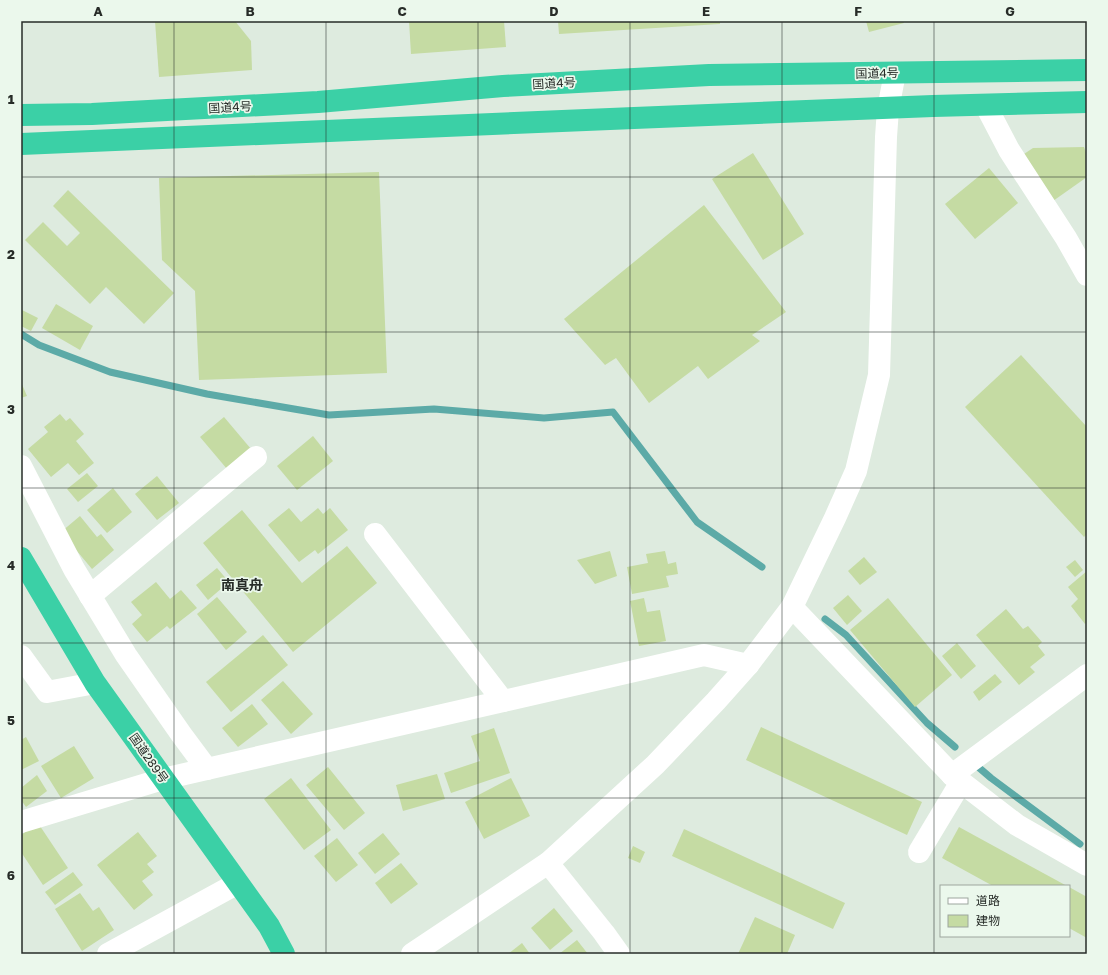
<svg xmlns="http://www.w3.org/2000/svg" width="1108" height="975" viewBox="0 0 1108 975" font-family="'Golos Text','Noto Sans JP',sans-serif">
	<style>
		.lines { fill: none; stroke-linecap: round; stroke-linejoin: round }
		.stream { stroke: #5caaa7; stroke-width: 7 }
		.building { fill: #c5dba3 }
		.minor { stroke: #fff; stroke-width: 22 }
		.highway { stroke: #3bd0a6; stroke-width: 22 }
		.grid { fill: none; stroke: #272c28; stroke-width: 1; stroke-opacity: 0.55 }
		.labels { text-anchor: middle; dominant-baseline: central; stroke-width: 3.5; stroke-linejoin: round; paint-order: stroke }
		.street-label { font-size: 12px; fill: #272c28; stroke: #ebf8ec }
		.quarter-label { font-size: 14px; font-weight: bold; fill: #272c28; stroke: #ebf8ec }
		.neatline { fill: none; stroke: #272c28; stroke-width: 1.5 }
		.grid-label { font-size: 13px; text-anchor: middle; font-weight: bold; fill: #272c28 }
	</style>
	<rect width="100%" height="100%" fill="#deebdf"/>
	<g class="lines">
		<!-- stream -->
		<g class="stream">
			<path d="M21,334L39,345L110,372L207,394L329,415L434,409L544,418L613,412L697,522L762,567"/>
			<path d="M825,619L846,635L927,723L955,747"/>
			<path d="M977,766L991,778L1080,844"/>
		</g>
	</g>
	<!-- building -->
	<g class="building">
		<path d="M155,21H235L251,41L252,70L159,77Z"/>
		<path d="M409,21H504L506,47L411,54Z"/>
		<path d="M558,21H720V24L559,34Z"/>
		<path d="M866,21H903L904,23L869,32Z"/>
		<path d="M1084,147L1087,155V177L1053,201L1024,154L1033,148Z"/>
		<path d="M753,153L804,234L763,260L712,179Z"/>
		<path d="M989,168L1018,203L975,239L945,204Z"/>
		<path d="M379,172L387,373L199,380L195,291L162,260L159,178Z"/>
		<path d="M68,190L174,293L144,324L106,287L90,304L25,240L43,222L67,246L80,233L53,206Z"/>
		<path d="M704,205L786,312L752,335L760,341L708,379L698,366L649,403L616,358L605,365L564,319Z"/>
		<path d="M56,304L93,326L80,350L42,328Z"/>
		<path d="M22,310L38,318L31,331L21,326V313Z"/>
		<path d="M1021,355L1087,427V534L1084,537L965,407Z"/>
		<path d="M21,382L27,396L21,398Z"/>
		<path d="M60,414L66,421L70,418L84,434L76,441L94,463L79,475L68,463L51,477L28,449L48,432L44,427Z"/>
		<path d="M224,417L251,449L227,469L200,437Z"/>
		<path d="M313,436L333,461L297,490L277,466Z"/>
		<path d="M87,473L98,486L78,502L67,489Z"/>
		<path d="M157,476L179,503L157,520L135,494Z"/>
		<path d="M113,488L132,512L107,533L87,510Z"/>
		<path d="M289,508L301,522L318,508L323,514L330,508L348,530L318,554L315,550L299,562L268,525Z"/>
		<path d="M242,510L302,583L347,546L377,583L293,652L203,543Z"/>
		<path d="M80,516L97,537L101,534L114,550L92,569L61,532Z"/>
		<path d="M610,551L617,576L595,584L577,560Z"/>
		<path d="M665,551L668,564L676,562L678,574L666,576L669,587L632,594L627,567L648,563L646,554Z"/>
		<path d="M864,557L877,572L860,585L848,571Z"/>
		<path d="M1075,560L1083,570L1075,577L1066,567Z"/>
		<path d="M217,568L229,582L208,600L196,585Z"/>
		<path d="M1087,571V622L1085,624L1071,606L1078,599L1068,587Z"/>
		<path d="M156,582L170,599L181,590L197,608L170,629L167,626L147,642L132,624L142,615L131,602Z"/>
		<path d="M848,595L862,611L847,625L833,608Z"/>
		<path d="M217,597L247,632L226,650L197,614Z"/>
		<path d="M644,598L647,612L660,610L666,641L639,646L630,601Z"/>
		<path d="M888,598L952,675L915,707L850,630Z"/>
		<path d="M1006,609L1023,629L1028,626L1042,642L1038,646L1045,655L1030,667L1035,672L1019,685L976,635Z"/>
		<path d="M263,635L288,665L231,712L206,682Z"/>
		<path d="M957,643L976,666L961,679L942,656Z"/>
		<path d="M995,674L1002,682L979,701L973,692Z"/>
		<path d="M283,681L313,714L291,734L261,700Z"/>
		<path d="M252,704L268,724L238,747L222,728Z"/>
		<path d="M761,727L922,802L907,835L746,760Z"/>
		<path d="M494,728L510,773L451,793L444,773L480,761L471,736Z"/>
		<path d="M26,737L39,761L21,770V740Z"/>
		<path d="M74,746L94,778L61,798L41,766Z"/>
		<path d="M328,767L365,813L344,830L306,785Z"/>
		<path d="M437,774L445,799L403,811L396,785Z"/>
		<path d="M37,775L47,791L26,807L21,800V788Z"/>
		<path d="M291,778L331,830L304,850L264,799Z"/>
		<path d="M511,778L530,816L484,839L465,802Z"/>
		<path d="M38,823L68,868L43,885L21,852V835Z"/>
		<path d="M959,827L1067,886H993L942,858Z"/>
		<path d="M684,829L845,903L833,929L672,856Z"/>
		<path d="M138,832L157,856L147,864L154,872L142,881L153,895L134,910L97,865Z"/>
		<path d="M383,833L400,854L375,874L358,853Z"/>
		<path d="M337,838L358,865L336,882L314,856Z"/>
		<path d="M633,846L645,852L640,863L628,858Z"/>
		<path d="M401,863L418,884L391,904L375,883Z"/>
		<path d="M73,872L83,885L55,905L45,892Z"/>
		<path d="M1069,887L1087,897V938L1069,928Z"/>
		<path d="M80,893L93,911L99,907L114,930L82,951L55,909Z"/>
		<path d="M554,908L573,931L550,950L531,928Z"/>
		<path d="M755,917L795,935L787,954H738Z"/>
		<path d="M577,940L588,954H559Z"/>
		<path d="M522,943L530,954H508Z"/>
	</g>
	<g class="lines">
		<!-- minor -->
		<g class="minor">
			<path d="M986,106L1009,150L1066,238L1087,275"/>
			<path d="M21,466L74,569L126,655L181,734L207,769"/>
			<path d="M375,534L503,701"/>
			<path d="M90,596L256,457"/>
			<path d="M792,607L952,775L1017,825L1087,865"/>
			<path d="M21,656L47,692L95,683"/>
			<path d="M952,775L1087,675"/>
			<path d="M21,822L163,779L704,655L748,665"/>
			<path d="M919,852L961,782"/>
			<path d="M548,863L604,933L619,954"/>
			<path d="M108,954L238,883"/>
			<path d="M412,954L548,863L655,765L716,701L748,665L792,607L835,518L856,471L879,375L886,137L888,109L895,73"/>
		</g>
		<!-- highway -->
		<g class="highway">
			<path d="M21,115L92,114L318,102L503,86L709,75L1087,70"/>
			<path d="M21,144L634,118L933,106L1087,102"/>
			<path d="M21,558L95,683L269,926L284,954"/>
		</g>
	</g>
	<!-- grid -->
	<path class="grid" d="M174,21V954M326,21V954M478,21V954M630,21V954M782,21V954M934,21V954M21,177H1087M21,332H1087M21,488H1087M21,643H1087M21,798H1087"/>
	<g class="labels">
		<!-- street labels -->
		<g class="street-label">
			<text transform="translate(877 73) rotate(-1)">国道4号</text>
			<text transform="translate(554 83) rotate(-3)">国道4号</text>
			<text transform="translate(230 107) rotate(-3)">国道4号</text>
			<text transform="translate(149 758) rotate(55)">国道289号</text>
		</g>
		<!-- quarter labels -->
		<g class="quarter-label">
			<text x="242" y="584">南真舟</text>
		</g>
	</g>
	<!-- border -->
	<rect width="1108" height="975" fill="none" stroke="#ebf8ec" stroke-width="44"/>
	<!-- legend -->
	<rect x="940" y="885" width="130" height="52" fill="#ebf8ec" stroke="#9da69e"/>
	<rect x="948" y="898" width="20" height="6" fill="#ffffff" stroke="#9da69e"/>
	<text x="976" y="905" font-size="12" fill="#272c28">道路</text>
	<rect x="948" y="915" width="20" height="12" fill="#c5dba3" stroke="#9da69e"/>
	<text x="976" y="925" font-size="12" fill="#272c28">建物</text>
	<rect x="22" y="22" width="1064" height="931" class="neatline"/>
	<g class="grid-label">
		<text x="98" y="16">A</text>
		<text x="250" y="16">B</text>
		<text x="402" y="16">C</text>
		<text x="554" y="16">D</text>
		<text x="706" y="16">E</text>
		<text x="858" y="16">F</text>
		<text x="1010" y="16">G</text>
		<text x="11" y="104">1</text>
		<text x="11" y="259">2</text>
		<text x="11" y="414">3</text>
		<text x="11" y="570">4</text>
		<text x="11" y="725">5</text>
		<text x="11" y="880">6</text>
	</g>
</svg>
